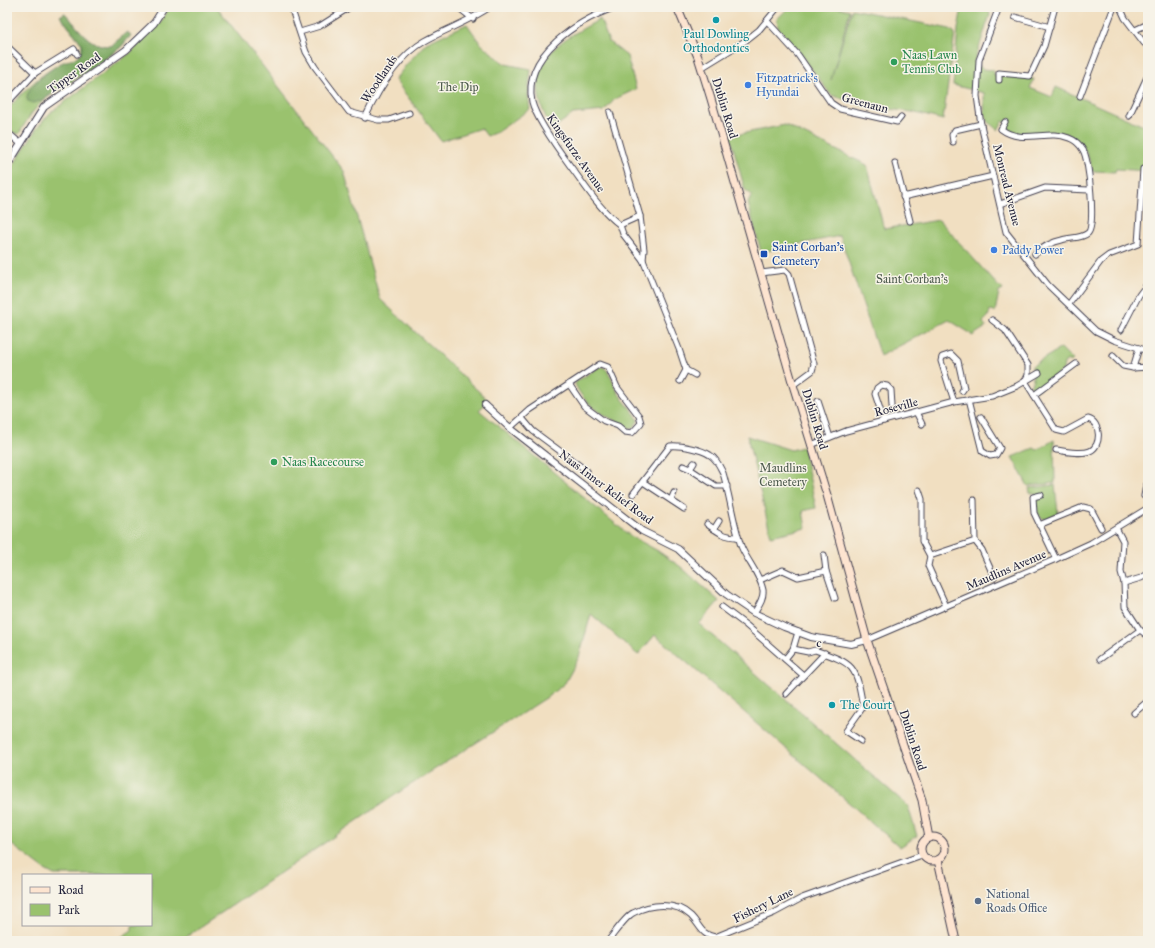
<svg xmlns="http://www.w3.org/2000/svg" width="1155" height="948" viewBox="0 0 1155 948" font-family="'IM FELL Great Primer',serif">
	<style>
		.green { fill: #9ac26e; stroke: #5e7254 }
		.forest { fill: #7ba861; stroke: #4e654e }
		.lines { fill: none; stroke-linecap: round; stroke-linejoin: round }
		.minor-casing { stroke: #413e4f; stroke-width: 7 }
		.tertiary-casing { stroke: #413e4f; stroke-width: 8 }
		.secondary-casing { stroke: #413e4f; stroke-width: 9 }
		.minor { stroke: #fff; stroke-width: 5 }
		.tertiary { stroke: #fff; stroke-width: 6 }
		.secondary { stroke: #fde4d0; stroke-width: 7 }
		.culture-dot { fill: #0f9aa8; stroke: #f7f3e8; stroke-width: 1.5 }
		.leisure-dot { fill: #2e9e5b; stroke: #f7f3e8; stroke-width: 1.5 }
		.shop-dot { fill: #3f7fe0; stroke: #f7f3e8; stroke-width: 1.5 }
		.transit-dot { fill: #1a4fb4; stroke: #f7f3e8; stroke-width: 1.5 }
		.service-dot { fill: #5c6f8a; stroke: #f7f3e8; stroke-width: 1.5 }
		.labels { text-anchor: middle; dominant-baseline: central; stroke-width: 3; stroke-linejoin: round; paint-order: stroke }
		.culture-label { font-size: 12px; fill: #0d838f; stroke: #f7f3e8 }
		.leisure-label { font-size: 12px; fill: #27864d; stroke: #f7f3e8; text-anchor: start }
		.street-label { font-size: 12px; fill: #22223b; stroke: #f7f3e8 }
		.shop-label { font-size: 12px; fill: #366cbe; stroke: #f7f3e8; text-anchor: start }
		.park-label { font-size: 12px; fill: #4c5a4d; stroke: #f7f3e8 }
		.transit-label { font-size: 12px; fill: #164399; stroke: #f7f3e8; text-anchor: start }
		.service-label { font-size: 12px; fill: #4e5e75; stroke: #f7f3e8; text-anchor: start }
	</style>
	<rect width="100%" height="100%" fill="#f7f3e8"/>
	<filter id="ink" filterUnits="userSpaceOnUse"><feTurbulence type="fractalNoise" baseFrequency=".025" numOctaves="2"/><feDisplacementMap in="SourceGraphic" scale="8" xChannelSelector="R" yChannelSelector="G"/><feConvolveMatrix kernelMatrix="1 2 1 2 8 2 1 2 1" color-interpolation-filters="sRGB"/></filter>
	<filter id="wash" filterUnits="userSpaceOnUse"><feTurbulence type="fractalNoise" baseFrequency=".012" numOctaves="4" result="noise"/><feDisplacementMap in="SourceGraphic" scale="16" xChannelSelector="R" yChannelSelector="G"/><feGaussianBlur stdDeviation="0.9" result="paint"/><feColorMatrix in="noise" values="0 0 0 0 0 0 0 0 0 0 0 0 0 0 0 0 0 1.4 0 .05"/><feComposite in="paint" operator="in"/></filter>
	<g filter="url(#wash)">
		<rect width="100%" height="100%" fill="#f1dfc1"/>
		<!-- green -->
		<g class="green">
			<path d="M169,7H217L344,171L380,299L489,401L479,410L629,535L658,551L681,567L719,601L699,624L908,806L917,836L900,847L655,635L638,655L591,614L579,657L565,683L546,698L401,791L180,941H115L132,930V925H151V875H54L45,870L7,841V175L37,128L50,113L130,53L162,21Z"/>
			<path d="M789,7H837L850,10L831,80L852,9L950,29L955,33L943,120L912,112L865,106L831,95L802,56L778,28L777,19Z"/>
			<path d="M962,7H988L990,15L974,62L983,69L994,70L993,74L996,75L1034,79L1030,88L1052,97L1056,87L1148,128V171L1116,169L1115,172L1092,171C1087,147 1077,131 1050,132C1036,133 1024,136 1010,131L1007,123L1003,121L998,130C981,118 985,113 984,93L953,85L958,29Z"/>
			<path d="M65,13C79,28 88,47 111,46L127,32L131,35C112,62 69,79 42,102C32,111 26,122 19,134L12,132L7,127V110C21,94 35,79 53,68C61,63 72,62 78,55C82,52 82,49 82,44L60,16Z"/>
			<path d="M600,19L609,42L627,56L636,89L615,99L604,111L573,114L552,129C535,100 530,70 558,45C569,35 587,27 600,19Z"/>
			<path d="M467,24L481,44L505,64L531,69L528,95L530,109L497,132L487,136L481,128L441,141L395,80L406,65L426,43Z"/>
			<path d="M785,125L867,165L884,229L939,220L999,287L1000,286L1003,290L999,292L995,312L990,311L988,317L983,322L986,327L972,336L970,333L949,320L880,356L840,236L761,252L748,203L752,195L745,190L730,136Z"/>
			<path d="M1061,348L1073,360L1071,362L1068,360L1064,363L1063,370L1034,392L1030,385L1033,380L1032,366Z"/>
			<path d="M601,366C610,369 613,384 618,392C623,402 636,412 638,421L632,429C626,429 623,425 618,422C601,414 583,403 575,384L577,381Z"/>
			<path d="M747,436L791,450L803,447L816,508L803,511L806,528L771,536Z"/>
			<path d="M1054,440L1055,483L1028,486L1012,457L1034,448L1037,450Z"/>
			<path d="M1055,485L1058,513L1045,519L1042,518C1034,513 1038,502 1036,493H1030L1029,488Z"/>
		</g>
		<!-- forest -->
		<path class="forest" d="M65,13C79,28 88,47 111,46L127,32L131,35L121,47L61,89L40,101L33,103L28,101C21,90 52,68 61,63C67,60 73,60 78,56C82,52 82,49 82,44L60,16Z"/>
	</g>
	<g filter="url(#ink)">
		<g class="lines">
			<!-- minor casing -->
			<g class="minor-casing">
				<g id="minor">
					<path d="M291,7L306,52L315,67L349,112L378,120H389L409,113"/>
					<path d="M458,7L473,19"/>
					<path d="M999,7L979,60L977,96L981,125L1006,232L1048,285L1096,331L1114,340L1148,351"/>
					<path d="M1120,7L1125,18L1144,43L1148,46"/>
					<path d="M1015,17L1050,27"/>
					<path d="M767,21L798,55L831,103L840,109L897,122L901,117"/>
					<path d="M1135,30L1148,24"/>
					<path d="M300,32L320,26L350,7"/>
					<path d="M7,46L35,73"/>
					<path d="M701,68L745,41L759,30L778,7"/>
					<path d="M999,80V73L1030,76L1044,46L1055,7"/>
					<path d="M1080,96L1114,7"/>
					<path d="M7,103L35,73L74,49L77,54"/>
					<path d="M610,112L640,216L620,225C600,210 586,187 571,167C560,152 536,119 532,102C522,54 579,20 616,7"/>
					<path d="M1129,116L1148,75"/>
					<path d="M365,118C378,90 397,57 425,41C446,29 470,21 490,7"/>
					<path d="M1005,122L1001,129C1022,145 1047,129 1069,138C1075,140 1080,145 1083,150C1089,159 1096,226 1088,233C1081,239 1070,237 1062,240C1051,242 1043,247 1035,254"/>
					<path d="M7,132L21,144"/>
					<path d="M953,142L952,135L955,130L981,124"/>
					<path d="M895,163L910,221"/>
					<path d="M903,197L993,176"/>
					<path d="M1000,204L1045,188L1089,190"/>
					<path d="M640,216L644,250L643,260L679,349L686,370"/>
					<path d="M620,225L623,234L643,260"/>
					<path d="M761,273L785,270L789,274L814,364L812,371L793,385"/>
					<path d="M1069,304L1101,261L1109,255L1138,244L1143,169"/>
					<path d="M992,320L1005,330L1028,365V375L1025,381L1056,430L1064,432L1088,419C1101,422 1102,446 1090,451C1081,455 1065,451 1056,450"/>
					<path d="M1121,330L1139,295L1148,283"/>
					<path d="M1139,348L1133,368L1148,367"/>
					<path d="M1113,356L1123,366L1133,368"/>
					<path d="M680,381L686,370L695,375"/>
					<path d="M1034,395L1076,364"/>
					<path d="M969,399L982,451L990,456L996,455L1000,448L981,417"/>
					<path d="M818,401L830,437"/>
					<path d="M954,402L941,361L942,357L951,354L958,361L964,388L962,391"/>
					<path d="M916,412L922,424"/>
					<path d="M522,418L533,431L587,471"/>
					<path d="M884,421L875,394L877,388L881,385L887,386L891,390L892,406"/>
					<path d="M510,428L530,410L600,364L608,367L617,387L639,416L641,423L632,433L625,432L618,426L604,421L584,406L569,384"/>
					<path d="M811,445L846,431L954,402L992,396L1017,386L1039,373"/>
					<path d="M683,466L690,469L716,486H727"/>
					<path d="M690,469L694,463"/>
					<path d="M643,482L684,509"/>
					<path d="M919,490L922,499V541L930,556L928,566L946,606"/>
					<path d="M633,494L670,446C680,445 701,449 710,455C717,459 720,467 723,473C730,497 733,522 741,546C747,561 760,574 763,590C764,599 758,606 754,613"/>
					<path d="M1041,495L1033,497L1034,513L1056,559"/>
					<path d="M1144,496L1148,475"/>
					<path d="M671,500L674,493"/>
					<path d="M707,524C718,532 724,537 738,537"/>
					<path d="M1039,525L1083,507L1091,509L1101,528"/>
					<path d="M1116,528L1123,541L1121,572L1124,583L1125,607L1140,630L1148,636"/>
					<path d="M714,529L719,521"/>
					<path d="M975,541L982,550L994,577"/>
					<path d="M824,555L826,571L835,598"/>
					<path d="M930,556L975,541L974,500"/>
					<path d="M760,580L783,570L798,577L826,571"/>
					<path d="M1124,583L1141,578L1148,574"/>
					<path d="M722,607L746,625L803,675"/>
					<path d="M867,640L1056,559L1091,543L1148,508"/>
					<path d="M793,649L808,652L815,650C855,664 856,665 863,707L846,731L861,741"/>
					<path d="M785,659L793,649L798,632"/>
					<path d="M1100,659L1140,630"/>
					<path d="M786,694L825,653"/>
					<path d="M1134,713L1148,701"/>
					<path d="M608,941C614,934 625,917 633,913C650,904 676,901 691,916C700,925 701,935 715,937L774,913L802,898L922,855"/>
				</g>
			</g>
			<!-- tertiary casing -->
			<g class="tertiary-casing">
				<g id="tertiary">
					<path d="M7,166L44,107L126,50L154,23L164,7"/>
					<path d="M485,405L510,428L642,531L678,549L726,594L754,613L784,627L811,637L851,644L867,640"/>
				</g>
			</g>
			<!-- secondary casing -->
			<g class="secondary-casing">
				<g id="secondary">
					<path d="M677,7L698,57L711,99L793,385L827,495L867,640L922,800L929,838"/>
					<circle cx="933" cy="849" r="12"/>
					<path d="M938,860L956,941"/>
				</g>
			</g>
			<!-- minor -->
			<use href="#minor" class="minor"/>
			<!-- tertiary -->
			<use href="#tertiary" class="tertiary"/>
			<!-- secondary -->
			<use href="#secondary" class="secondary"/>
		</g>
	</g>
	<!-- markers -->
	<g class="culture-dot">
		<circle cx="716" cy="20" r="4"/>
		<circle cx="832" cy="705" r="4"/>
	</g>
	<g class="leisure-dot">
		<circle cx="894" cy="62" r="4"/>
		<circle cx="274" cy="462" r="4"/>
	</g>
	<g class="shop-dot">
		<circle cx="748" cy="85" r="4"/>
		<circle cx="994" cy="250" r="4"/>
	</g>
	<rect class="transit-dot" x="760" y="250" width="8" height="8" rx="2"/>
	<circle class="service-dot" cx="978" cy="901" r="4"/>
	<g class="labels">
		<!-- culture labels -->
		<g class="culture-label">
			<text x="716" y="34">Paul Dowling<tspan x="716" dy="14">Orthodontics</tspan></text>
			<text x="840" y="705" text-anchor="start">The Court</text>
		</g>
		<!-- leisure labels -->
		<g class="leisure-label">
			<text x="902" y="55">Naas Lawn<tspan x="902" dy="14">Tennis Club</tspan></text>
			<text x="282" y="462">Naas Racecourse</text>
		</g>
		<!-- street labels -->
		<g class="street-label">
			<text transform="translate(74 73) rotate(-35)">Tipper Road</text>
			<text transform="translate(379 79) rotate(-56)">Woodlands</text>
			<text transform="translate(865 103) rotate(15)">Greenaun</text>
			<text transform="translate(725 108) rotate(73)">Dublin Road</text>
			<text transform="translate(576 153) rotate(55)">Kingsfurze Avenue</text>
			<text transform="translate(1007 185) rotate(76)">Monread Avenue</text>
			<text transform="translate(896 407) rotate(-15)">Roseville</text>
			<text transform="translate(815 419) rotate(73)">Dublin Road</text>
			<text transform="translate(606 487) rotate(37)">Naas Inner Relief Road</text>
			<text transform="translate(1006 570) rotate(-23)">Maudlins Avenue</text>
			<text transform="translate(819 643) rotate(8)">c</text>
			<text transform="translate(913 740) rotate(72)">Dublin Road</text>
			<text transform="translate(763 905) rotate(-26)">Fishery Lane</text>
		</g>
		<!-- shop labels -->
		<g class="shop-label">
			<text x="756" y="78">Fitzpatrick's<tspan x="756" dy="14">Hyundai</tspan></text>
			<text x="1002" y="250">Paddy Power</text>
		</g>
		<!-- park labels -->
		<g class="park-label">
			<text x="458" y="87">The Dip</text>
			<text x="912" y="279">Saint Corban's</text>
			<text x="783" y="468">Maudlins<tspan x="783" dy="14">Cemetery</tspan></text>
		</g>
		<!-- transit labels -->
		<g class="transit-label">
			<text x="772" y="247">Saint Corban's<tspan x="772" dy="14">Cemetery</tspan></text>
		</g>
		<!-- service labels -->
		<g class="service-label">
			<text x="986" y="894">National<tspan x="986" dy="14">Roads Office</tspan></text>
		</g>
	</g>
	<!-- margin -->
	<rect width="1155" height="948" fill="none" stroke="#f7f3e8" stroke-width="24"/>
	<!-- legend -->
	<rect x="22" y="874" width="130" height="52" fill="#f7f3e8" stroke="#a29fa3"/>
	<rect x="30" y="887" width="20" height="6" fill="#fde4d0" stroke="#a29fa3"/>
	<text x="58" y="894" font-size="12" fill="#22223b">Road</text>
	<rect x="30" y="904" width="20" height="12" fill="#9ac26e" stroke="#a29fa3"/>
	<text x="58" y="914" font-size="12" fill="#22223b">Park</text>
</svg>
